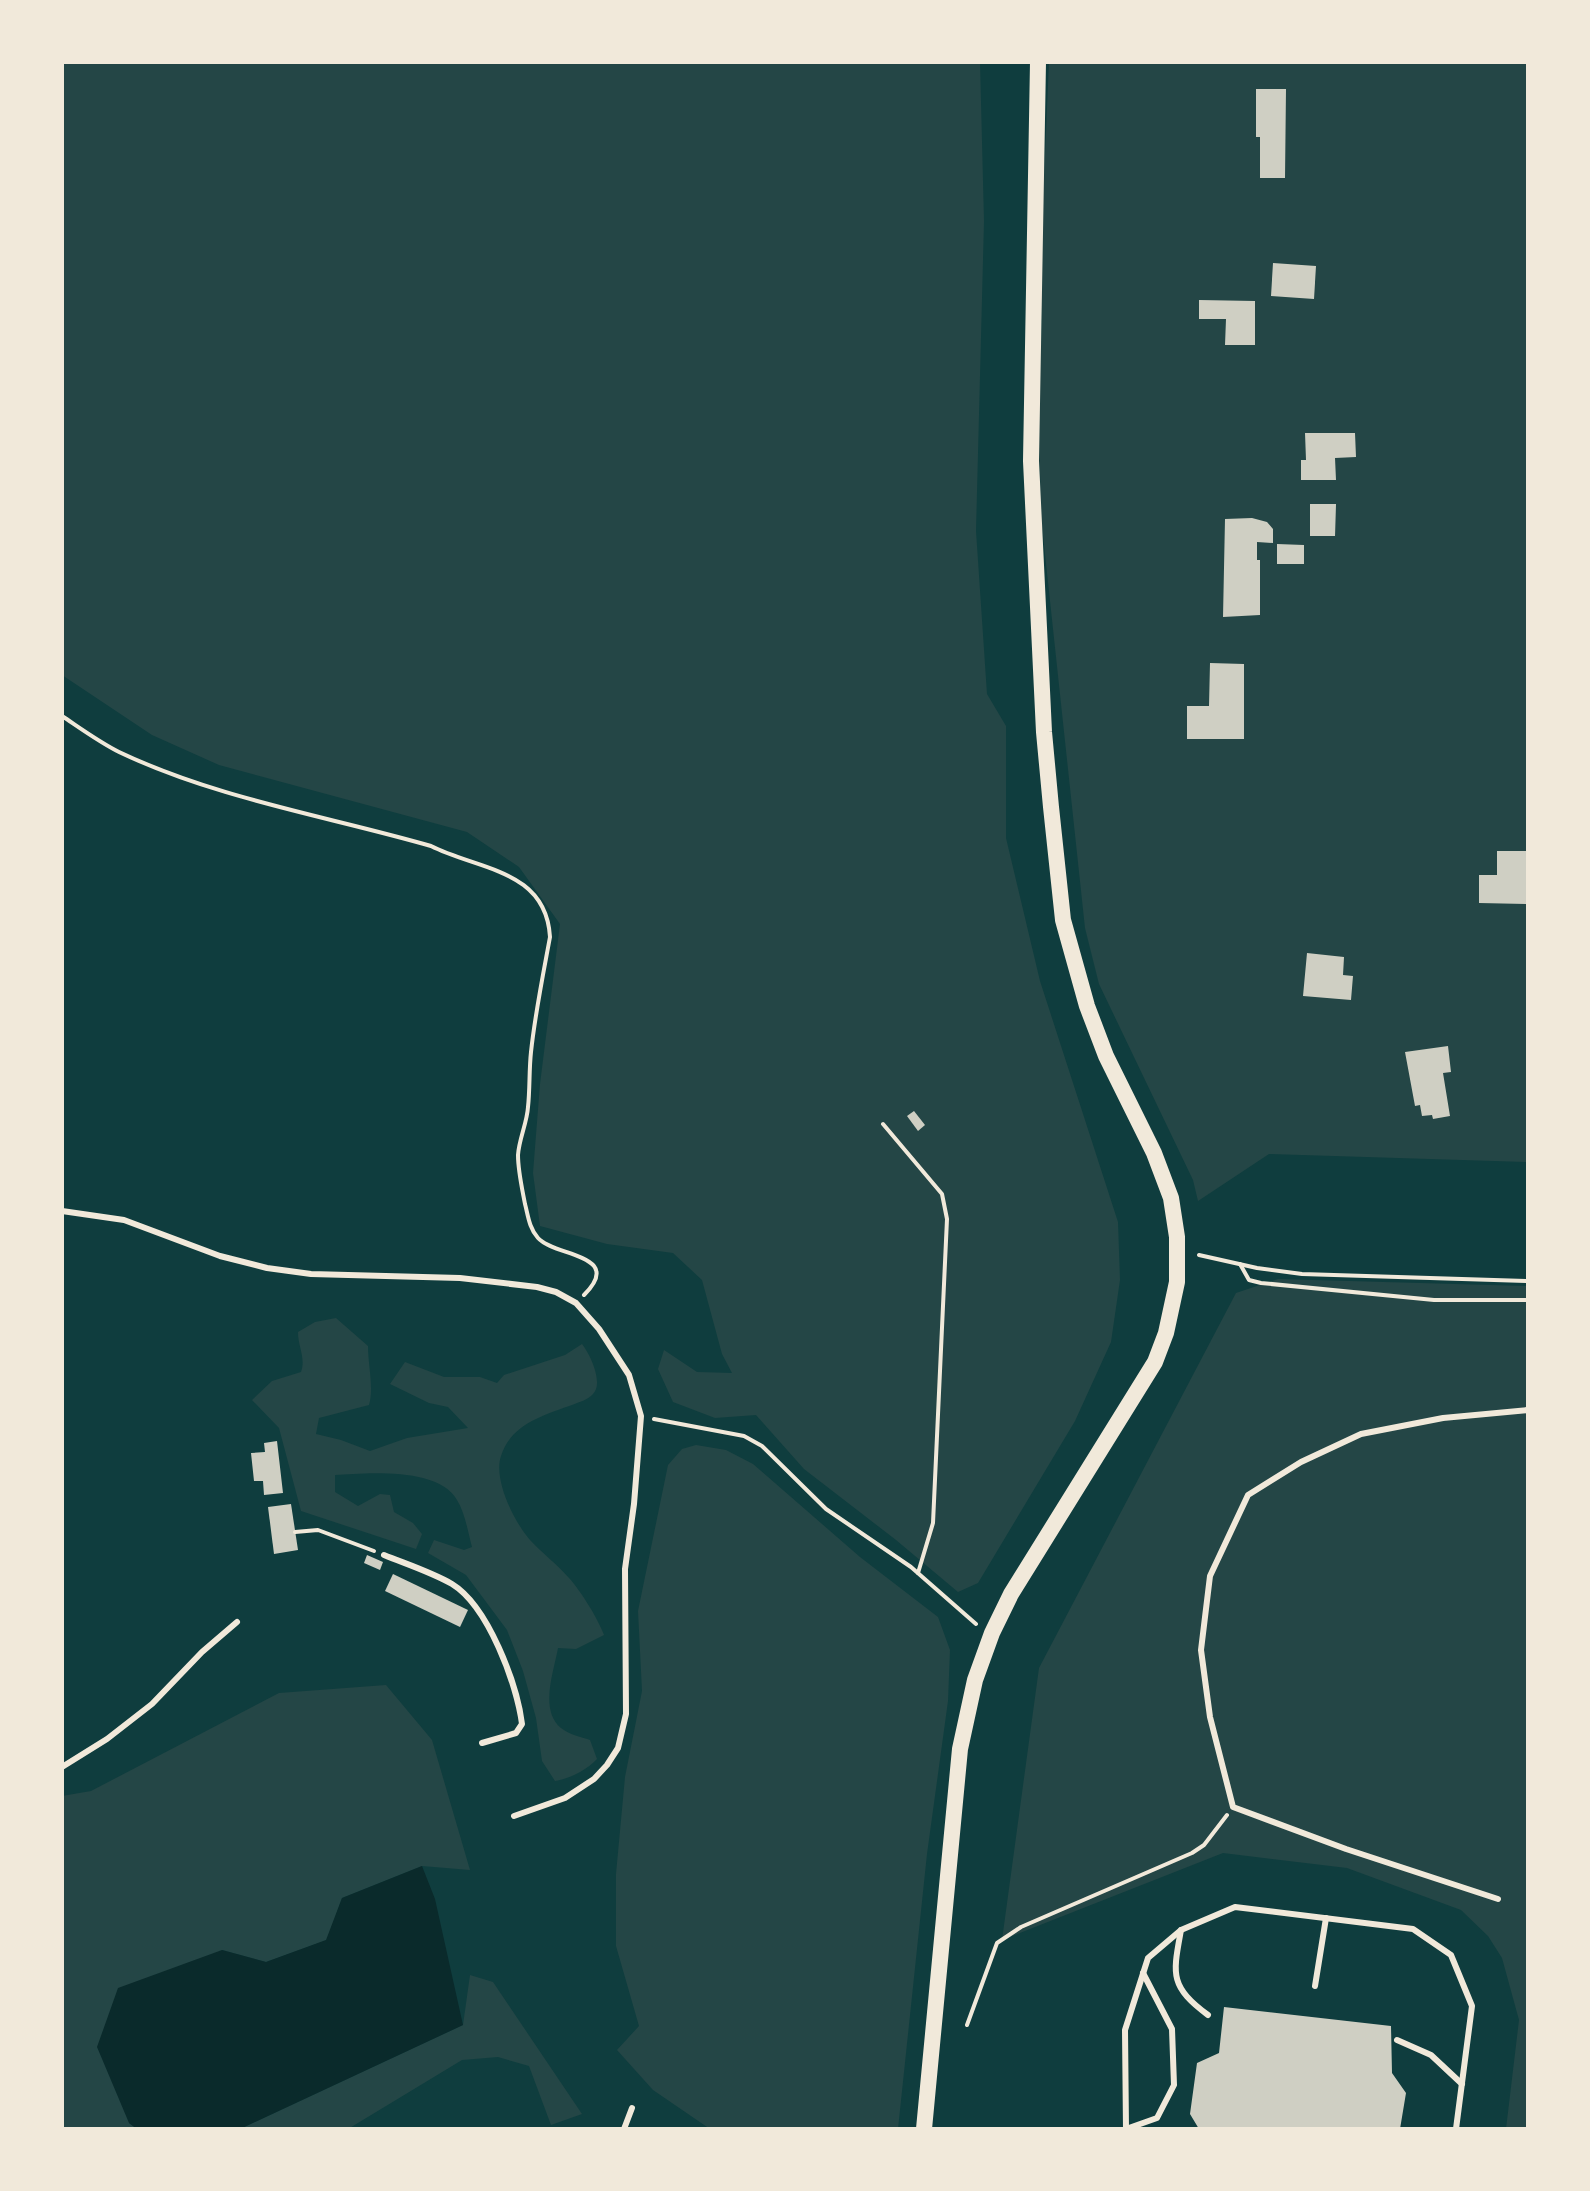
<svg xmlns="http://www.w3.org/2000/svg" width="1590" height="2191" viewBox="0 0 1590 2191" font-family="Lato,sans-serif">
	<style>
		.green { fill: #244646 }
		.water { fill: #0a2a2b }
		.building { fill: #cfcfc3 }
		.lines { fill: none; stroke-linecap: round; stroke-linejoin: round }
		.path { stroke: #f1e9da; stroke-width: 4 }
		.service { stroke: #f1e9da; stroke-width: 6 }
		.secondary { stroke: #f1e9da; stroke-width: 16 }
	</style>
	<rect width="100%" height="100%" fill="#0f3d3e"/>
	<!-- green -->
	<g class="green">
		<path d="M62,62H980L984,221L976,531L987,694L1006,726V838L1040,981L1118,1222L1120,1280L1111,1342L1075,1421L978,1583L958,1592L896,1540L804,1469L756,1415L715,1418L673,1402L658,1369L664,1350L697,1372L732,1373L722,1354L702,1280L673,1253L607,1244L540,1226L533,1173L540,1084L560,924L519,867L467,832L219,765L152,735L62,675Z"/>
		<path d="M1049,62H1528V1162L1269,1154L1198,1201L1193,1180L1099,984L1085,928L1042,526L1038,422L1042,321L1040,270Z"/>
		<path d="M1278,1279L1528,1286V2129H1506L1519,2020L1502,1958L1488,1936L1461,1910L1347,1868L1223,1853L1002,1940L1039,1668L1236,1293Z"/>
		<path d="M336,1318L368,1346C368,1365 374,1388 369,1405L319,1418L316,1434L341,1440L370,1451L407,1438L468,1428L448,1407L429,1403L390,1384L405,1362L444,1377H480L497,1383L504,1375L565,1355L582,1344C590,1354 604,1383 593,1394C588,1400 579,1402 572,1405C544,1415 511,1424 501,1456C493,1479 514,1522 530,1540C542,1553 557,1564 569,1578C581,1591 598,1619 604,1635L576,1649L558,1648C554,1671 539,1710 561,1728C568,1734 581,1737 590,1740L597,1759C587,1770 569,1779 555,1781L542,1761L536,1718L523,1671L507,1630L466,1575L428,1553L434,1540L464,1550L472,1547C468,1532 465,1513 457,1500C439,1467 367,1473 335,1475V1492L358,1506L380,1494L390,1495L394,1512L413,1523L422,1534L416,1549L301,1511L279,1428L252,1400L272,1381L301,1372C306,1358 298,1347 298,1332L315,1322Z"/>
		<path d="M696,1445L726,1450L753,1464L860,1557L938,1617L950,1650L948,1701L927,1854L898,2129H710L653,2090L617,2050L639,2026L616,1946V1874L625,1777L642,1691L638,1611L668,1465L682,1449Z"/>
		<path d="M386,1685L432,1740L470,1870L422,1866L342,1898L327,1940L266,1962L222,1950L129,2123L137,2129H62V1796L91,1791L279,1693Z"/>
		<path d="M470,1975L493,1982L582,2114L551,2125L529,2066L498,2057L462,2060L348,2129H240L463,2025Z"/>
	</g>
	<!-- water -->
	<path class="water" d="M422,1866L435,1899L463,2025L240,2129H137L129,2123L97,2047L118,1988L222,1950L266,1962L326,1940L342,1898Z"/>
	<!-- building -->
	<g class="building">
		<path d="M1256,89H1286L1285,178H1260V137H1256Z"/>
		<path d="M1273,263L1316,266L1314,299L1271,296Z"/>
		<path d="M1199,300L1255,301V345H1225L1226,319H1199Z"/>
		<path d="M1305,433H1355L1356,457L1335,458L1336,480H1301V460H1306Z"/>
		<path d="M1310,504H1336L1335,536H1310Z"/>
		<path d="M1252,518L1267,522L1273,529V543L1257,542V560H1260V615L1223,617L1225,519Z"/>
		<path d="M1277,544L1304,545V564H1277Z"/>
		<path d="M1210,663L1244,664V739H1187V706H1209Z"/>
		<path d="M1497,851H1528V904L1479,903V875H1497Z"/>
		<path d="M1307,953L1344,957L1343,975L1353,976L1351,1000L1303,996Z"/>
		<path d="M1448,1046L1451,1072L1443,1073L1450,1116L1433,1119L1432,1115L1422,1116L1420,1105L1415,1106L1405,1052Z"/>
		<path d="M914,1111L925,1125L918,1131L907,1116Z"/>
		<path d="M277,1441L283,1493L264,1495L263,1481H254L251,1453L265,1452L264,1443Z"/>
		<path d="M291,1504L298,1550L274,1554L268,1507Z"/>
		<path d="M367,1555L383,1562L380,1570L364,1563Z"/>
		<path d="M393,1574L468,1610L460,1627L385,1591Z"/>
		<path d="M1224,2007L1391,2026L1392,2073L1406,2093L1400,2129H1199L1190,2114L1197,2063L1219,2053Z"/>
	</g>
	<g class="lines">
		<!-- path -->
		<g class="path">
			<path d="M62,716C80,728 99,742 119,752C218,799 327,816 431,846C478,870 546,869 550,937C543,975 535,1014 531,1052C529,1070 530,1089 528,1107C527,1123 519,1139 518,1155C518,1171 522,1188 525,1204C528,1215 529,1228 538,1238C555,1257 625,1254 584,1295"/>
			<path d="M883,1124L942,1194L947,1219L933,1523L918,1573"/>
			<path d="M1199,1255L1257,1268L1302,1274L1528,1281"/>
			<path d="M1240,1264L1249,1280L1261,1283L1434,1300H1528"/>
			<path d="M654,1419L744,1436L762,1446L826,1509L911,1567L976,1624"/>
			<path d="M295,1532L318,1530L374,1551"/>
			<path d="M967,2025L997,1943L1021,1927L1192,1853L1204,1845L1227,1815"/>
		</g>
		<!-- service -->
		<g class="service">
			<path d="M62,1211L124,1220L220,1256L267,1268L311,1274L460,1278L537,1287L556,1292L576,1303L599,1329L629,1375L641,1416L634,1504L625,1569L626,1714L618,1748L607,1765L594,1779L565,1798L514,1816"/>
			<path d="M384,1555C406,1564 431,1572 452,1584C488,1606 517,1684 522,1724L516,1733L482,1743"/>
			<path d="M62,1767L107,1739L152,1704L202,1652L237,1622"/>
			<path d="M1498,1899L1346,1849L1233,1807L1210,1717L1201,1650L1210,1576L1248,1495L1301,1462L1361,1434L1443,1418L1528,1410"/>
			<path d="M1181,1930C1173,1974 1169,1986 1208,2015"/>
			<path d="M1315,1986L1326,1918"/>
			<path d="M1397,2040L1431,2055L1462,2084"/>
			<path d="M624,2129L632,2108"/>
			<path d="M1126,2129L1125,2030L1148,1958L1181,1930L1235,1907L1413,1929L1451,1955L1472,2006L1456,2129"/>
			<path d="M1126,2129L1157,2118L1174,2085L1172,2029L1143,1973"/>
		</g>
		<!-- secondary -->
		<path class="secondary" d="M924,2129L960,1749L975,1680L992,1633L1011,1594L1155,1362L1166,1333L1177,1282V1237L1171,1198L1154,1153L1106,1056L1087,1006L1063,920L1051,807L1044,732L1031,461L1038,62"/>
	</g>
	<!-- border -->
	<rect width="1590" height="2191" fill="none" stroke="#f1e9da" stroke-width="128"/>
</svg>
